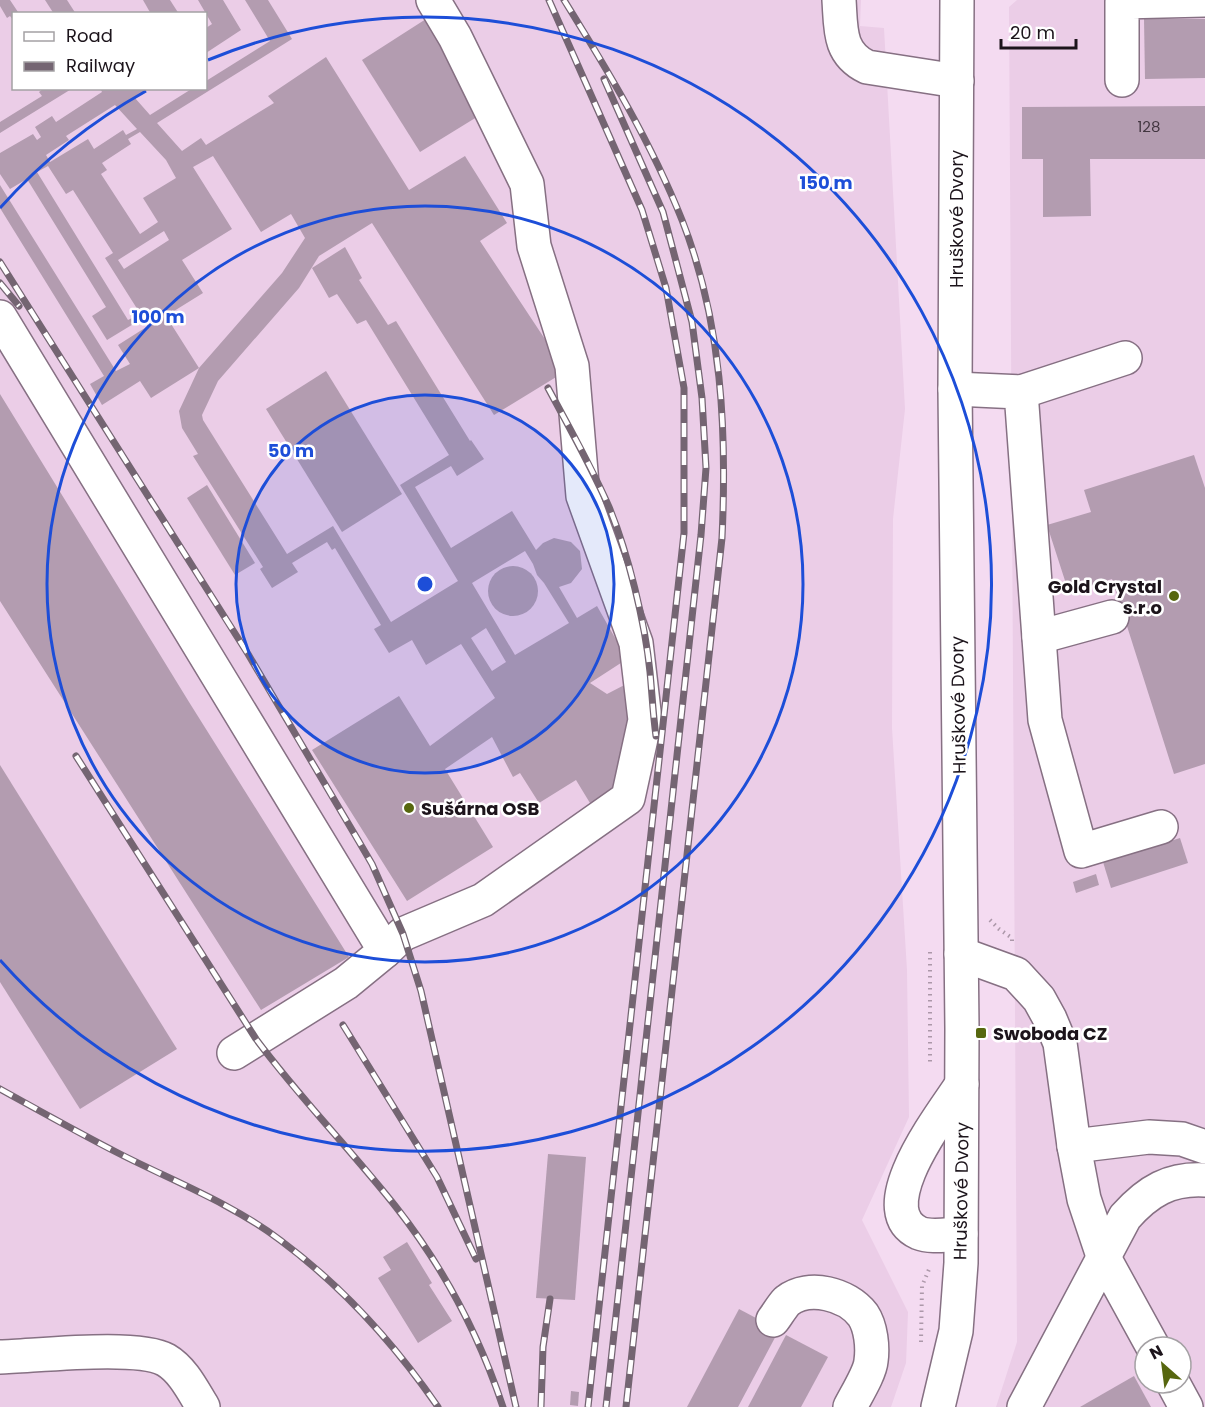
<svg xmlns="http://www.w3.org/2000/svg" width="1205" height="1407" viewBox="0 0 1205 1407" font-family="Poppins,sans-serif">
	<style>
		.built { fill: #ebcde7; fill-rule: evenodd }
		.building { fill: #b39cb0; fill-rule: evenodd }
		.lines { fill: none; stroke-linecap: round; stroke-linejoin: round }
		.minor-casing { stroke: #867083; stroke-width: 36 }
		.path { stroke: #ac98a9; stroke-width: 4; stroke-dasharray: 1.5 4.5; stroke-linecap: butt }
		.minor { stroke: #fff; stroke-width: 33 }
		.rail-casing { stroke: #746572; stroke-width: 7 }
		.rail { stroke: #fff; stroke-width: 4.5; stroke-dasharray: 14; stroke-linecap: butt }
		.ring { fill: none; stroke: #1d4ed8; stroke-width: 3 }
		.poi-dot { fill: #57670f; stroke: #fff; stroke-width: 2 }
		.labels { text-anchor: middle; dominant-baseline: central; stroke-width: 5; stroke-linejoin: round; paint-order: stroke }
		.number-label { font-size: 15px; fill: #423640 }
		.street-label { font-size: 18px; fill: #1c141b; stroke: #fff }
		.poi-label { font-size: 18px; font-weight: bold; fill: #1c141b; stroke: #fff; text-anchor: start }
		.centre { fill: #1d4ed8; stroke: #fff; stroke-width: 3 }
		.ring-label { font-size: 18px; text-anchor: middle; font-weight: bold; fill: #1d4ed8; stroke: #fff; stroke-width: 5; stroke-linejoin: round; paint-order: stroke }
	</style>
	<rect width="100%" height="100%" fill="#f4dbf1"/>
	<!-- built -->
	<g class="built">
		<path d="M0,0H861L860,26L884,28L905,409L893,519L892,728L907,970L909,1117L862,1220L908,1312L906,1363L891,1407H0ZM14,14H206V88H14Z"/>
		<path d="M1017,0H1205V1407H996L1017,1342L1009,7ZM1145,1347H1181V1383H1145Z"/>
	</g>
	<!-- building -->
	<g class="building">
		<path d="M0,0H10L18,12L14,14V21L10,16L7,18L0,6Z"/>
		<path d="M45,0H67L76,14H54Z"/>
		<path d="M143,0H170L179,14H151Z"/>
		<path d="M198,0H223L241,30L206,53V28L212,24Z"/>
		<path d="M245,0H268L292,39L157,123L182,151L201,138L206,145L274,103L268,96L326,57L409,190L465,156L507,223L480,241L566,371L494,415L372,223L319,256L299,288L218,381L202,415L203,420L287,554L333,526L391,622L458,581L400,485L449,455L366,320L357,324L337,294L329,298L312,268L345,247L362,278L359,280L379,311L388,325L396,321L470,441L471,440L484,459L457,476L451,466L415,487L451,548L512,511L536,550L543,543L554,538L571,542L580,551L582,569L571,583L559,587L577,618L597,606L627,659L590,683L607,694L636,679L615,794L593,808L576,780L539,803L520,773L513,777L492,737L445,769L493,847L407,901L312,750L399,696L430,746L495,698L461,644L426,665L412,640L389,653L374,629L381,625L335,548L332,550L327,542L292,563L298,572L272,588L260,569L263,567L193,456L198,454L182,428L179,411L199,368L151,398L140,381L102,405L90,384L104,376L0,208V185L116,371L130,364L118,345L148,326L105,258L113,253L73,190L66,194L48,166L37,172L128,320L132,318L135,323L107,340L92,316L106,307L27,179L10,189L0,174V153L33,134L37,140L41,137L35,127L52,116L56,122L102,92L100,88H150L135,98L150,115L193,88H206V81L270,41ZM115,105L137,129L126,135L123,130L94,149L88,139L50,162L46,155L69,140L66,136ZM140,132L166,160L176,178L143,198L158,222L140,234L101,174L107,170L102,163L131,144L128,139ZM213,156L261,232L291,214L305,238L282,273L199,368L166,316L203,293L182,260L232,229L193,167ZM164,231L169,240L124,269L118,260ZM525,551L533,564L537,575L544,583L569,623L515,655L472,583ZM486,628L506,662L492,671L471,638Z"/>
		<path d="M426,19L485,112L420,152L362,60Z"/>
		<path d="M1144,19H1205V78L1145,79Z"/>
		<path d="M44,88H73L0,133V122L42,96L39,92Z"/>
		<path d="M1205,106V159H1090L1091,216L1043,217V159H1022V107Z"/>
		<path d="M326,371L402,494L342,532L266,409Z"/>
		<path d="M0,394L189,702L349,957L261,1010L0,601Z"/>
		<path d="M1194,455L1205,488V764L1174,774L1112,579L1069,593L1047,525L1091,512L1084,490Z"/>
		<path d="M207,485L255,563L235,575L187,498Z"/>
		<circle cx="513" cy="591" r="25"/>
		<path d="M0,765L177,1049L80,1109L0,982Z"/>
		<path d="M1180,838L1188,863L1111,888L1103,862Z"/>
		<path d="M1096,874L1099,885L1076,893L1073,882Z"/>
		<path d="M548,1154L586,1157L575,1300L536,1298Z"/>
		<path d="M407,1242L432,1283L429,1285L452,1321L418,1343L378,1278L391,1270L383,1257Z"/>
		<path d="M739,1309L779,1330L738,1407H687Z"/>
		<path d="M786,1335L828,1357L801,1407H748Z"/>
		<path d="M1134,1376L1151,1407H1080Z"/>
		<path d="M571,1391L579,1392L578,1406L570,1405Z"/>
	</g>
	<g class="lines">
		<!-- minor casing -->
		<g class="minor-casing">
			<g id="minor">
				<path d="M839,0C841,28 838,53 867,67L957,81"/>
				<path d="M1122,80V2L1205,0"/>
				<path d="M0,317L385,951L346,983L234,1053"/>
				<path d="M955,389L1021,392L1045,720L1081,851L1161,827"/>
				<path d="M1021,392L1125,358"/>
				<path d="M1039,637L1112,617"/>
				<path d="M385,951L403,934L483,900L628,798L645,720L636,643L583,496L572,366L534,246L527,184L455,37L433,0"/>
				<path d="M961,954L1016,974L1039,999L1050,1019L1060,1043L1074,1146L1084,1199L1103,1256L1153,1347"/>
				<path d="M1074,1146L1149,1137L1182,1139L1205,1147"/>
				<path d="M961,1234C949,1234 931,1238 919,1233C867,1209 944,1112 962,1084"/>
				<path d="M773,1320C777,1315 782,1306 787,1301C809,1284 847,1294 863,1315C871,1327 873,1347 871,1361C870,1373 856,1395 850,1407"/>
				<path d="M0,1357C36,1356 138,1344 166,1360C183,1370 193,1391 203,1407"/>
				<path d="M1173,1383L1186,1407"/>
				<path d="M938,1407L956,1331L961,1263L962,1029L955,389L957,0"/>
				<path d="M1024,1407L1125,1217C1148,1191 1170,1178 1205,1180"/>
			</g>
		</g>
		<!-- path -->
		<g class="path">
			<path d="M990,920L999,929L1012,938V944"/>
			<path d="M930,952V1062"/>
			<path d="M921,1342L922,1286L930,1267"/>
		</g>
		<!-- minor -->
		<use href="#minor" class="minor"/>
		<!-- rail casing -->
		<g class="rail-casing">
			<g id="rail">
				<path d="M549,0L642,210L666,288L684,388V533L588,1407"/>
				<path d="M564,0C608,71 651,142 682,220C722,322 727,430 722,538L626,1407"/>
				<path d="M604,79L663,212L692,322L702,398L706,468L701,535L606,1407"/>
				<path d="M0,262L248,654L358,840L372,864L403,934L421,991L516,1407"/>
				<path d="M0,283L19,306"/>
				<path d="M548,388C569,427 591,466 609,507C628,553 645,622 650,672C652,693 653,715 656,736"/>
				<path d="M76,756L256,1039C300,1098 351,1150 396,1207C444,1268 479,1335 503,1407"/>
				<path d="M343,1025L437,1177L476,1259"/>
				<path d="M0,1089C40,1111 79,1133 120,1154C173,1181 231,1203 280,1240C342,1286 394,1343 438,1407"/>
				<path d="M541,1407L543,1347L550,1299"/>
			</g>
		</g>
		<!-- rail -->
		<use href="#rail" class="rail"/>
	</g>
	<!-- distance rings -->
	<circle cx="425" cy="584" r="189" fill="#1d4ed8" fill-opacity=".12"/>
	<g class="ring">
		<circle cx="425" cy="584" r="189"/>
		<circle cx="425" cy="584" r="378"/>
		<path d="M0 208A567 567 0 0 1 146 91M208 60A567 567 0 1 1 0 960"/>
	</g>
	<!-- markers -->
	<g class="poi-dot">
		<circle cx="1174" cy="596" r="6"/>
		<circle cx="409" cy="808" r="6"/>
		<rect x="975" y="1027" width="12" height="12" rx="3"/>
	</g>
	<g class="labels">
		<!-- number labels -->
		<g class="number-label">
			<text x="1149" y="126">128</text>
		</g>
		<!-- street labels -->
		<g class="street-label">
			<text transform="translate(956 219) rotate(-90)">Hruškové Dvory</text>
			<text transform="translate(958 705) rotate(-91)">Hruškové Dvory</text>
			<text transform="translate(961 1191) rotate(-89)">Hruškové Dvory</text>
		</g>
		<!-- poi labels -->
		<g class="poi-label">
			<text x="1162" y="586" text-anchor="end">Gold Crystal<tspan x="1162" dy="21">s.r.o</tspan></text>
			<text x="421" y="808">Sušárna OSB</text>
			<text x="993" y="1033">Swoboda CZ</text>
		</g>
	</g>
	<circle cx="425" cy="584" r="9" class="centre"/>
	<g class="ring-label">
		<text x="826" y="189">150 m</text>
		<text x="158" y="323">100 m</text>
		<text x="291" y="457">50 m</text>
	</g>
	<!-- legend -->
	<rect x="12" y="12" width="195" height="78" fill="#ffffff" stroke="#a4a1a4" stroke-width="1.5"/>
	<rect x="24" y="32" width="30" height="9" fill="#ffffff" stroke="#a4a1a4" stroke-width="1.5"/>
	<text x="66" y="42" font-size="18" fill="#1c141b">Road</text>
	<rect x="24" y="62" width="30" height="9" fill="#746572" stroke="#a4a1a4" stroke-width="1.5"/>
	<text x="66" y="72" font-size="18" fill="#1c141b">Railway</text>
	<!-- north arrow -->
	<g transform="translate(1163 1365) rotate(332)"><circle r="28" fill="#ffffff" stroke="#a4a1a4" stroke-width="1.5"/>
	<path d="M0-4.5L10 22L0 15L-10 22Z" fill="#57670f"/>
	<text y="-9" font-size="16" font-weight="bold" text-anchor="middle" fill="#1c141b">N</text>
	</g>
	<!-- scale -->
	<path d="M1001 39v9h75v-9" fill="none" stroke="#1c141b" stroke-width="3"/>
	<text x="1010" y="39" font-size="18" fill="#1c141b" stroke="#ffffff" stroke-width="4.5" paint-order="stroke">20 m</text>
</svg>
